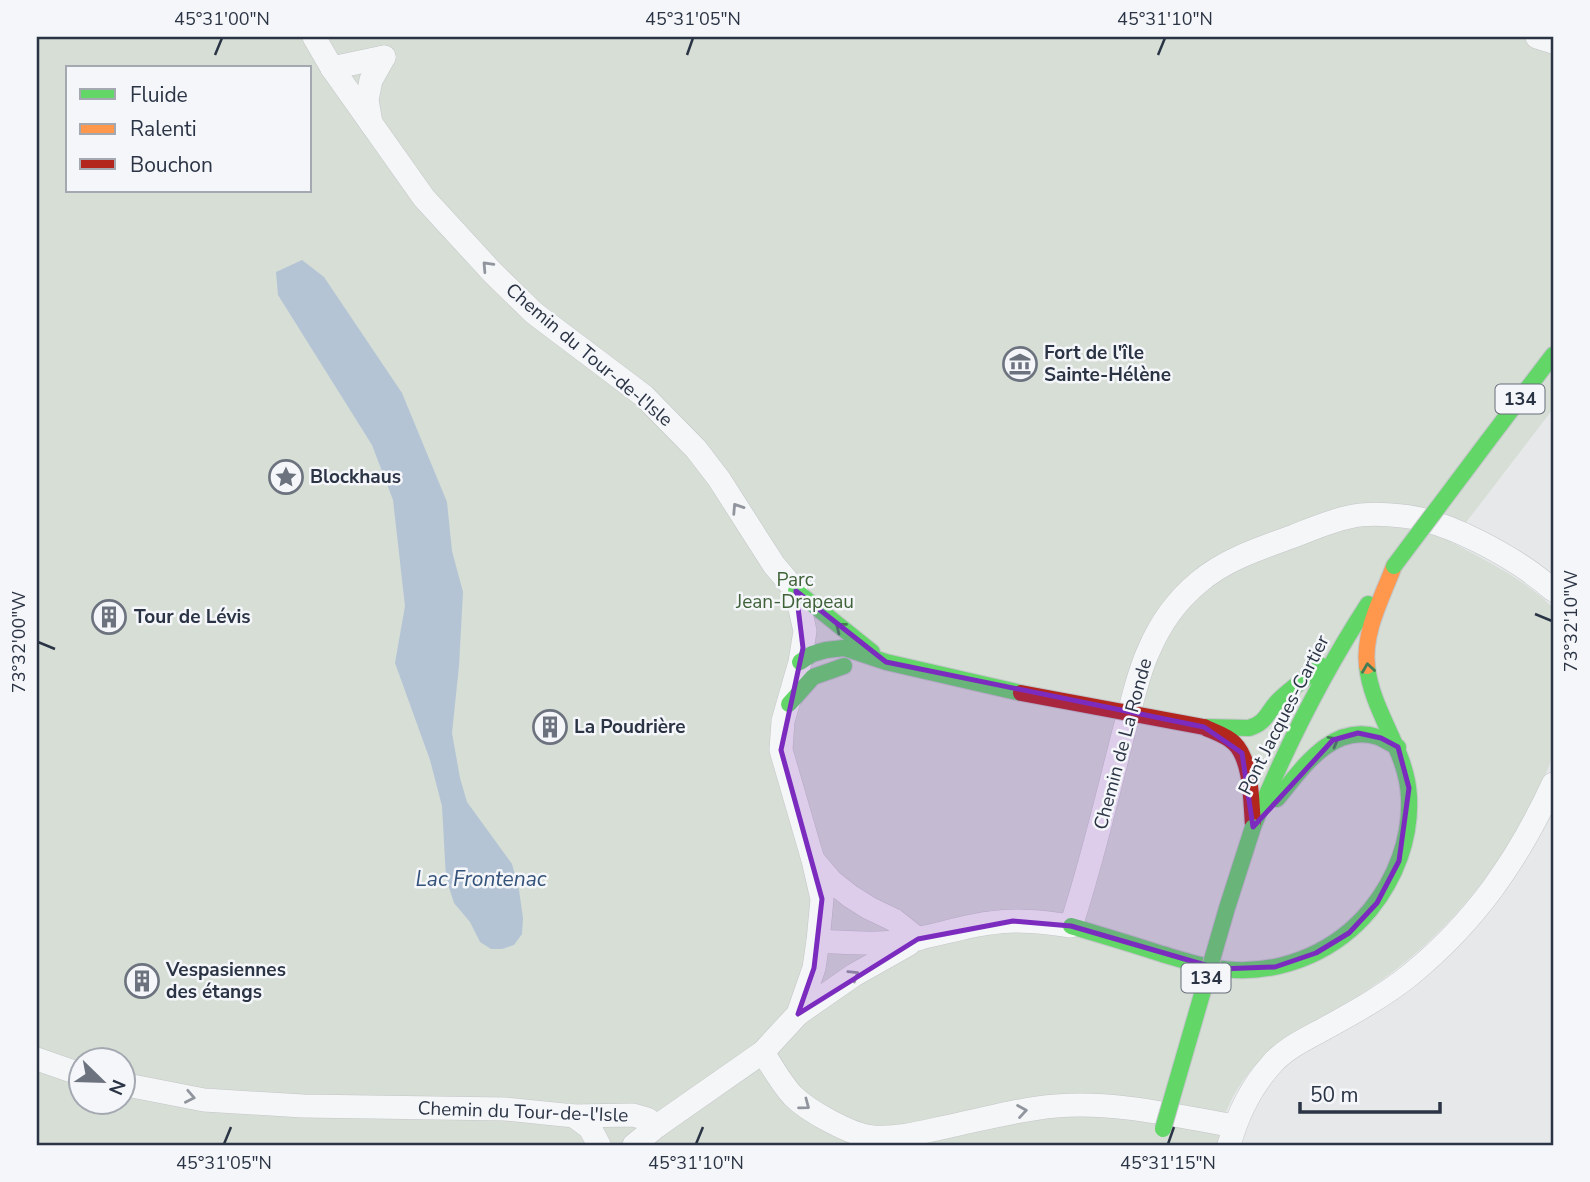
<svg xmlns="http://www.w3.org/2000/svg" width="1590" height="1182" viewBox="0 0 1590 1182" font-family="'Nunito Sans',sans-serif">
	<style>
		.green { fill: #d6ded6; fill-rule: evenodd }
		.water { fill: #b4c4d5 }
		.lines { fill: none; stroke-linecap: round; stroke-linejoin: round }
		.street-casing { stroke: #c4c6c8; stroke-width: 24 }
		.fast-casing { stroke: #c2c5c8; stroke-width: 18 }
		.slow-casing { stroke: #c2c5c8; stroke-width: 18 }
		.jam-casing { stroke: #c2c5c8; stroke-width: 18 }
		.street { stroke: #f5f6f7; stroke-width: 23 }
		.fast { stroke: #63d668; stroke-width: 16 }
		.slow { stroke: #ff974d; stroke-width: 16 }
		.jam { stroke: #b3261e; stroke-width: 16 }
		.fast-bridge-casing { stroke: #c2c5c8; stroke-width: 18; stroke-linecap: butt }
		.jam-bridge-casing { stroke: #c2c5c8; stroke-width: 18; stroke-linecap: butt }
		.fast-bridge { stroke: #63d668; stroke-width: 16 }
		.jam-bridge { stroke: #b3261e; stroke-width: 16 }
		.oneway { stroke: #90959e }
		.oneway2 { stroke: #447d55 }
		.marked { fill: #7b2cbf; fill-opacity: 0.2; stroke: #7b2cbf; stroke-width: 5; stroke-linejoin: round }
		.ticks { fill: none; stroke: #2b3445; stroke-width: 2.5 }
		.labels { text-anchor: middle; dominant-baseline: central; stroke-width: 5; stroke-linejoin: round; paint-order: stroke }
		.shield { fill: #f4f6f9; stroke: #676e7b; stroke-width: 2 }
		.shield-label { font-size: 18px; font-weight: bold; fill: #2b3445 }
		.poi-label { font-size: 19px; font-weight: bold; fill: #2b3445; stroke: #f4f6f9; text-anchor: start }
		.street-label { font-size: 19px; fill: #2b3445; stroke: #f4f6f9 }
		.park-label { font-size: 19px; fill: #3f6138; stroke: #f4f6f9 }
		.water-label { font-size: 21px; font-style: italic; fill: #34527a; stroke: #f4f6f9 }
		.neatline { fill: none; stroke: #2b3445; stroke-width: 2.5 }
		.ticks-label { font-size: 18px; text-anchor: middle; fill: #2b3445 }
	</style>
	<rect width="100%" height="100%" fill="#e6e8ea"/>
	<!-- green -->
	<path class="green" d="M37,37H1553V409L1451,542C1485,560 1526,580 1553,608C1553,643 1553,678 1553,714C1553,727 1556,743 1552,756C1545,781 1532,805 1519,828C1482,890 1434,945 1373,986C1318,1023 1259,1040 1229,1105C1223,1117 1221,1132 1217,1145H37ZM68,68H310V191H68ZM80,1060H122V1102H80Z"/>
	<!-- water -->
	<path class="water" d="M302,260L324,277L402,393L447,502L452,551L463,592L459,666L452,733L460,778L467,802L512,864L519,890L523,918L522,934L514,945L502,949H491L480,942L470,922L454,903L446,878L442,806L430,760L395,663L405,606L393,500L372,445L278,295L276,272Z"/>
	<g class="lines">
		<!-- street casing -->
		<g class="street-casing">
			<g id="street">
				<path d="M314,37L332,68L424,198L492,272L534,313L644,396L696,449L719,479L774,565L796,591L805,631L800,662L783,721L781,750L813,860L822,899L818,941L814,968L798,1014L763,1052L657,1126L634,1145"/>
				<path d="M1537,37L1553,42"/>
				<path d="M332,68L384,57"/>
				<path d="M371,123L367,100L371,80L384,57"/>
				<path d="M815,862L831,881L850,896L869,908L894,920L918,939"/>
				<path d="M818,941C843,942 870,945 894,942C927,939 958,927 990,923C1017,919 1043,922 1071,926C1092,862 1107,797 1124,731C1132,705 1137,675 1149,650C1160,624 1177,600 1199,582C1226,559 1261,548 1294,536C1312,529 1330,521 1349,517C1366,513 1385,514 1402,516C1448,520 1518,559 1553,590"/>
				<path d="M798,1014L854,975L909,944"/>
				<path d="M763,1052C772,1067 781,1083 793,1096C808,1111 851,1135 873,1137C897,1139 923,1132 946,1127C983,1119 1019,1109 1056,1106C1116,1101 1176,1116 1235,1126"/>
				<path d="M37,1059L80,1074"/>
				<path d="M122,1084L204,1100L303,1106L505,1109L574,1116L633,1115L647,1119L657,1126"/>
				<path d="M574,1116L590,1128L599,1145"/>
				<path d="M1229,1145C1237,1117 1251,1087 1271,1065C1284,1049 1306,1039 1324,1029C1353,1013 1384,996 1410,975C1476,921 1518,860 1553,784"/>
			</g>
		</g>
		<!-- fast casing -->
		<g class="fast-casing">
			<g id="fast">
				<path d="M1487,442L1553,355"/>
				<path d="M796,591L872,652"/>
				<path d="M800,662L812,654L826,650L844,648L886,662L1021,693"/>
				<path d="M789,704L813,677L844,666"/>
				<path d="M1204,727L1249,728C1266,723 1267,713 1277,702C1289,689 1308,677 1322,666"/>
				<path d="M1277,799C1302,769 1332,722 1378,737C1385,740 1391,744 1398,747"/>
				<path d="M1253,827C1285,749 1322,675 1368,604"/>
				<path d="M1071,926C1101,935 1132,944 1162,954C1186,961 1210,969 1235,970C1287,972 1337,950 1370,910C1396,878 1411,838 1409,797C1407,750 1372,713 1367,666"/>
			</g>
		</g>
		<!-- slow casing -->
		<g class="slow-casing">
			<path id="slow" d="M1367,666C1363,632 1382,598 1394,566"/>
		</g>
		<!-- jam casing -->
		<g class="jam-casing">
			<path id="jam" d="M1204,727C1214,732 1226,735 1234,743C1252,760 1251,802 1253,825"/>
		</g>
		<!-- street -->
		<use href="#street" class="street"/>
		<!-- fast -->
		<use href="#fast" class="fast"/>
		<!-- slow -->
		<use href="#slow" class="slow"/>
		<!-- jam -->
		<use href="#jam" class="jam"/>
		<!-- fast-bridge casing -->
		<g class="fast-bridge-casing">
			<g id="fast-bridge">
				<path d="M1394,566L1487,442"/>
				<path d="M1163,1129L1227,908L1253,827"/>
			</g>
		</g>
		<!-- jam-bridge casing -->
		<g class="jam-bridge-casing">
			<path id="jam-bridge" d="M1021,693L1204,727"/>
		</g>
		<!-- fast-bridge -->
		<use href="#fast-bridge" class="fast-bridge"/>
		<!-- jam-bridge -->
		<use href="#jam-bridge" class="jam-bridge"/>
	</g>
	<!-- one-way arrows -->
	<defs><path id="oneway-chevron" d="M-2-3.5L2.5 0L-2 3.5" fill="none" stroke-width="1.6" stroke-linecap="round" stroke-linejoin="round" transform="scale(1.75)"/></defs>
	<g class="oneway">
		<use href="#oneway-chevron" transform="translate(487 266) rotate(-133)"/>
		<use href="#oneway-chevron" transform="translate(737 508) rotate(-123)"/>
		<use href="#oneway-chevron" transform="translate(854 975) rotate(-32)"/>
		<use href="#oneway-chevron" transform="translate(190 1097) rotate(11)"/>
		<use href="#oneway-chevron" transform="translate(805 1105) rotate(37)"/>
		<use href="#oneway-chevron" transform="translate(1022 1111) rotate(-9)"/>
	</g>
	<g class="oneway2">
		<use href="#oneway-chevron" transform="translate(840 627) rotate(-142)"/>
		<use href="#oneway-chevron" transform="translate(1368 668) rotate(-98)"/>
		<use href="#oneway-chevron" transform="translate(1334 741) rotate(-29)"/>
	</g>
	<!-- marked area -->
	<path class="marked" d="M796,591L886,662L1204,727L1242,753L1253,827L1333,740L1358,733L1381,738L1398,747L1409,788L1399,861L1377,903L1349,933L1316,953L1275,967L1219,969L1071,926L1013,921L918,939L798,1014L814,968L822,899L781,750L803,648Z"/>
	<!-- ticks -->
	<path class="ticks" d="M215,55L222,38M687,55L693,38M1158,55L1165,38M1535,614L1552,621M38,642L55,649M224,1144L231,1127M696,1144L703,1127M1168,1144L1174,1127"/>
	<!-- icons -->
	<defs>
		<g id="museum-ring" transform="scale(1.75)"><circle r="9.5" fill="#f4f6f9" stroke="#6c737f" stroke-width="1.5"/><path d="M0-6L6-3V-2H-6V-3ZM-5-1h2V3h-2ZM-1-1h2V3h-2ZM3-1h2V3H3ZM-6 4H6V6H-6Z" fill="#6c737f"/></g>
		<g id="sight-ring" transform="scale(1.75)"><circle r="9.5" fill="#f4f6f9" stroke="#6c737f" stroke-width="1.5"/><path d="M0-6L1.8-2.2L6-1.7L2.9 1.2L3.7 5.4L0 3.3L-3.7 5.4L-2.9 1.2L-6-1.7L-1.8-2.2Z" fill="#6c737f"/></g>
		<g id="building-ring" transform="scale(1.75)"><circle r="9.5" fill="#f4f6f9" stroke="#6c737f" stroke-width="1.5"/><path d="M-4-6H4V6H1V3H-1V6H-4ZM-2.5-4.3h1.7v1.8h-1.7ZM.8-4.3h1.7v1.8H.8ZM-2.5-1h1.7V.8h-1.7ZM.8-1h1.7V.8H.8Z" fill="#6c737f"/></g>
	</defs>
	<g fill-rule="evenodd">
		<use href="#museum-ring" x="1020" y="364"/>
		<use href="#sight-ring" x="286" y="477"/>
		<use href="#building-ring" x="109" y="617"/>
		<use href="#building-ring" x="550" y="727"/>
		<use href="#building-ring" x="142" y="981"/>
	</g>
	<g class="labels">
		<!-- shield labels -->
		<g class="shield">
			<rect x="1495.5" y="384.5" width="49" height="29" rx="5"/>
			<rect x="1181.5" y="963.5" width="49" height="29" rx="5"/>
		</g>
		<g class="shield-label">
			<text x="1520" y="399">134</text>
			<text x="1206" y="978">134</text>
		</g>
		<!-- poi labels -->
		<g class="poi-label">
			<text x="1044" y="353">Fort de l'île<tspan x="1044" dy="22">Sainte-Hélène</tspan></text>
			<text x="310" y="477">Blockhaus</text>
			<text x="134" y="617">Tour de Lévis</text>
			<text x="574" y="727">La Poudrière</text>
			<text x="166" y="970">Vespasiennes<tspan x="166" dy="22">des étangs</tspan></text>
		</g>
		<!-- street labels -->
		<g class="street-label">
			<text transform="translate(589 355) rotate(40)">Chemin du Tour-de-l'Isle</text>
			<text transform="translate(1284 715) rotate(-63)">Pont Jacques-Cartier</text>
			<text transform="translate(1123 744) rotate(-75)">Chemin de La Ronde</text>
			<text transform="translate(523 1112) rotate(2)">Chemin du Tour-de-l'Isle</text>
		</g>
		<!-- park labels -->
		<g class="park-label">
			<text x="795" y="580">Parc<tspan x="795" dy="22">Jean-Drapeau</tspan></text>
		</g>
		<!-- water labels -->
		<g class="water-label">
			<text x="481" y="879">Lac Frontenac</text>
		</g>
	</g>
	<!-- border -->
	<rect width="1590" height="1182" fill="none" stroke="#f4f6f9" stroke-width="77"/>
	<!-- legend -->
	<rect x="66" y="66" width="245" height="126" fill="#f4f6f9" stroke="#a4a8b1" stroke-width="2"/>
	<rect x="80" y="89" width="35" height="10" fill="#63d668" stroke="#a4a8b1" stroke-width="2"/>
	<text x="130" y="102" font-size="21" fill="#2b3445">Fluide</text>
	<rect x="80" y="124" width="35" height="10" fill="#ff974d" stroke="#a4a8b1" stroke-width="2"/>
	<text x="130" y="136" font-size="21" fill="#2b3445">Ralenti</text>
	<rect x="80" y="159" width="35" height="10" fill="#b3261e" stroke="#a4a8b1" stroke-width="2"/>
	<text x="130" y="172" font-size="21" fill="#2b3445">Bouchon</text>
	<!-- north arrow -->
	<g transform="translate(102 1081) rotate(113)"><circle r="33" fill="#f4f6f9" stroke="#a4a8b1" stroke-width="2"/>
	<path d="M0-5L12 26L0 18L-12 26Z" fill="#6c737f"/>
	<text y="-10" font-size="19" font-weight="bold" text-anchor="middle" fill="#2b3445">N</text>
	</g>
	<!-- scale -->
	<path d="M1300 1102v10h140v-10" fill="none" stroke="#2b3445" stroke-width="3.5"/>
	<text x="1310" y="1102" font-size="21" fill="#2b3445" stroke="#f4f6f9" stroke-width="5" paint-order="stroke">50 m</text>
	<rect x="38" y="38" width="1514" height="1106" class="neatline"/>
	<g class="ticks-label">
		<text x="222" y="25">45°31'00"N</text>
		<text x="693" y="25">45°31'05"N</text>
		<text x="1165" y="25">45°31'10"N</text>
		<text transform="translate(1571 621) rotate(-90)" y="6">73°32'10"W</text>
		<text transform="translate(19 642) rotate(-90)" y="6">73°32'00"W</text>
		<text x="224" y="1169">45°31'05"N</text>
		<text x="696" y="1169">45°31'10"N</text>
		<text x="1168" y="1169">45°31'15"N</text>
	</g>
</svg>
